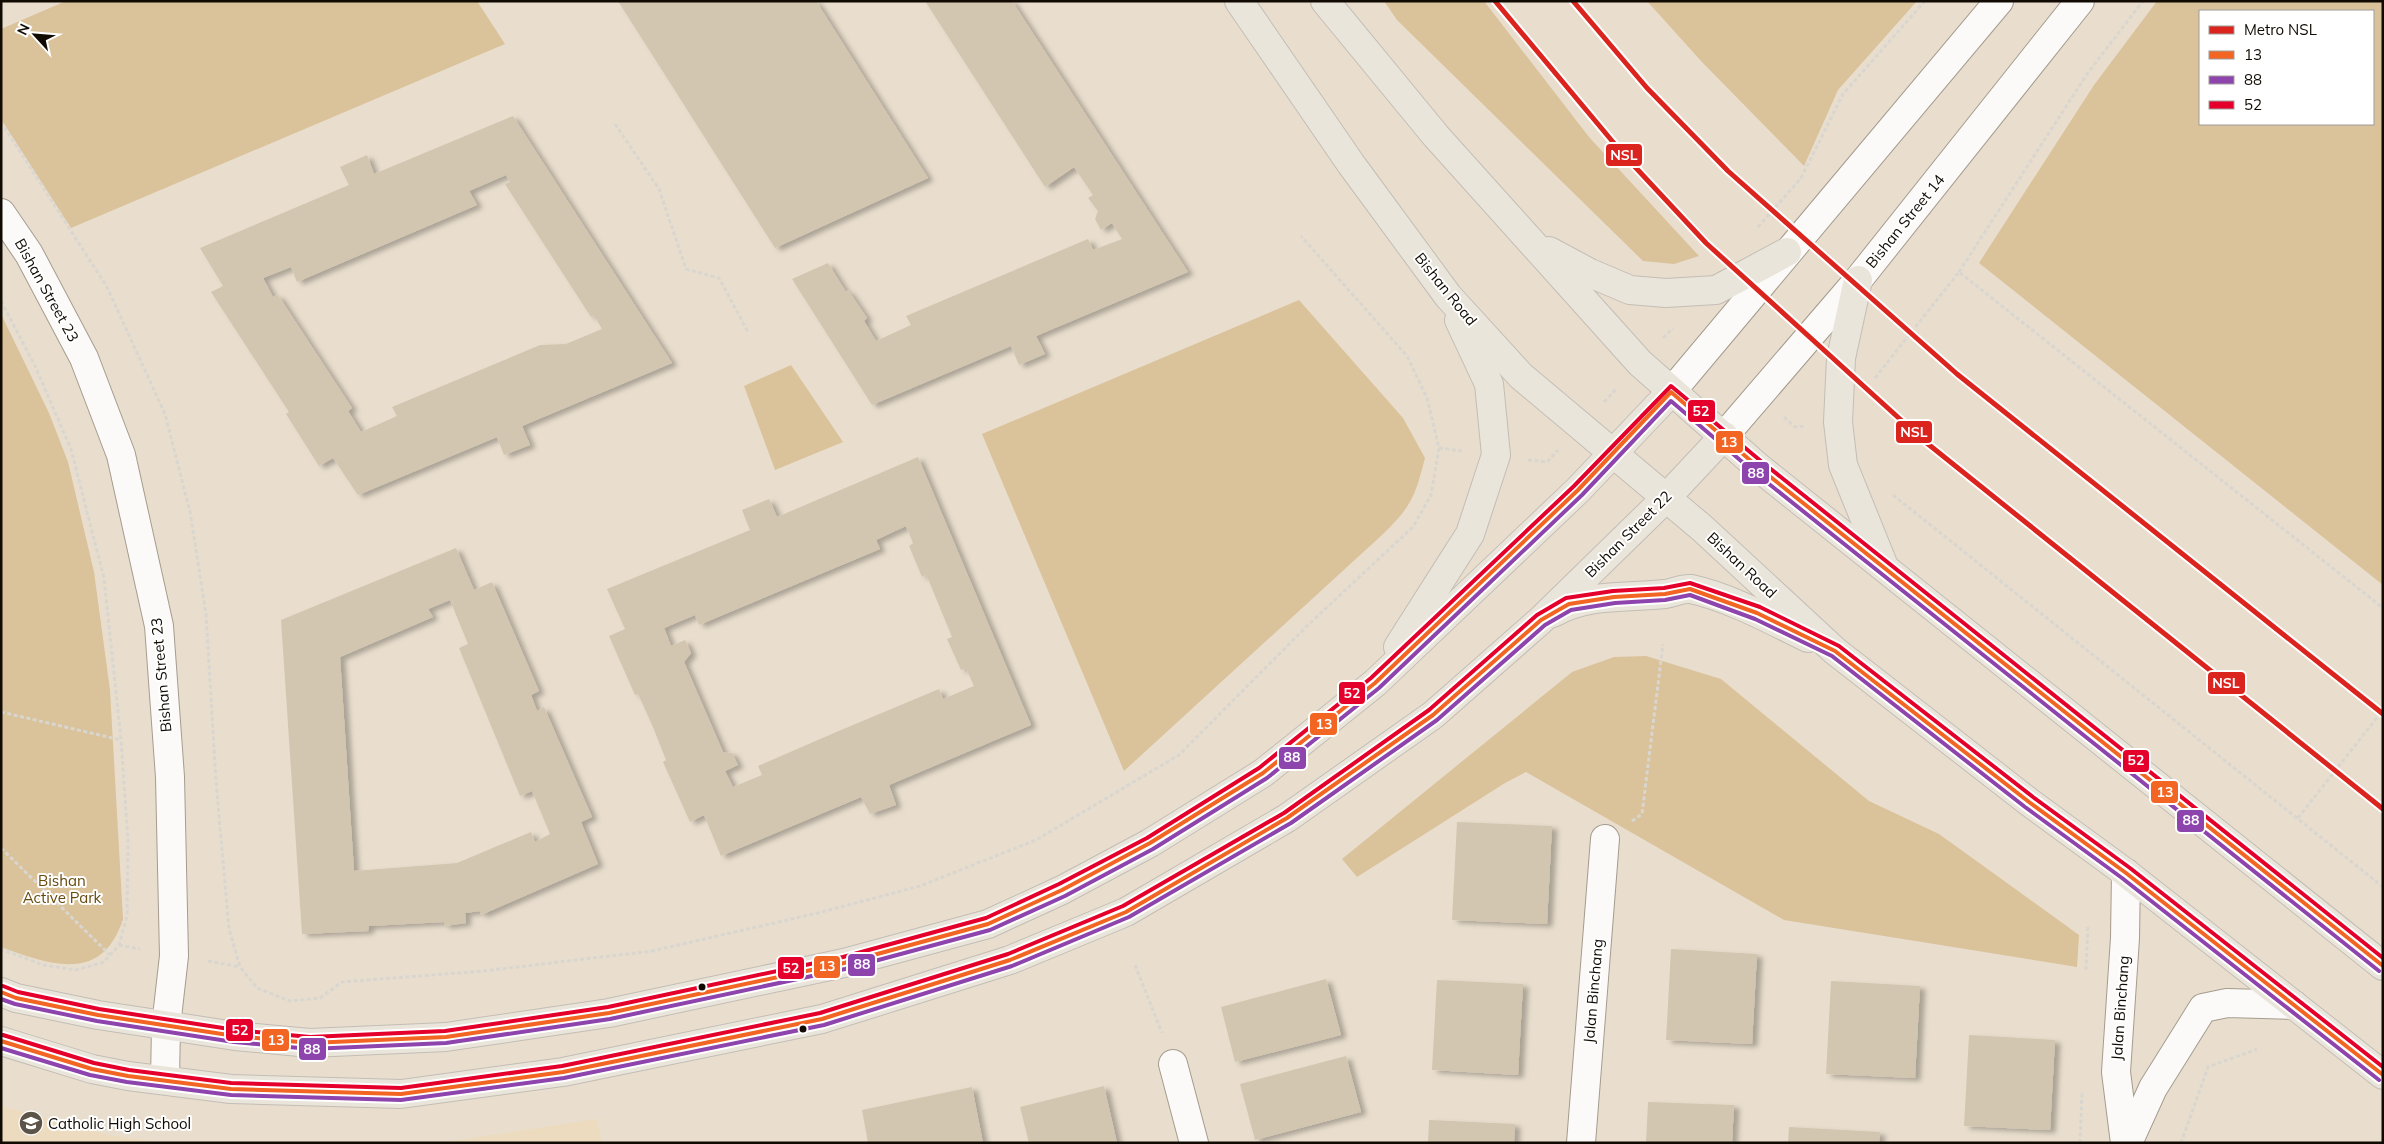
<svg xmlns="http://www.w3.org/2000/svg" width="2384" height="1144" viewBox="0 0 2384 1144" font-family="Mulish,sans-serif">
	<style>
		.built { fill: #ecdbbe }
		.green { fill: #dac29b; fill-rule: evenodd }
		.building { fill: #d3c6b0; fill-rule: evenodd; filter: url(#shadow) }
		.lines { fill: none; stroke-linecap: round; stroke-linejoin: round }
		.minor-casing { stroke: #a49c8f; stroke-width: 30 }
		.major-casing { stroke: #c3bdb5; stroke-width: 30 }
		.path { stroke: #d9d6d0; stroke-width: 3; stroke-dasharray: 4 2.5; stroke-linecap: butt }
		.minor { stroke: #fcfaf8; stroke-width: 28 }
		.major { stroke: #eae5db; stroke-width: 28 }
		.bus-1-casing { stroke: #fff; stroke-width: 8 }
		.bus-2-casing { stroke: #fff; stroke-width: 8 }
		.bus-3-casing { stroke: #fff; stroke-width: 8 }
		.bus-1 { stroke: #f26522; stroke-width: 4 }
		.bus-2 { stroke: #8e44ad; stroke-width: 4 }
		.bus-3 { stroke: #e4002b; stroke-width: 4 }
		.metro-1-casing { stroke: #fff; stroke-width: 9 }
		.metro-1 { stroke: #dc241f; stroke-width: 5 }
		.bus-dot { fill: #100a02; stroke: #fff; stroke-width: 2 }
		.labels { text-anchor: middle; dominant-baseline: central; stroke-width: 4; stroke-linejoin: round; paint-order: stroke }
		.street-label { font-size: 15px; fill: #100a02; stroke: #fff }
		.park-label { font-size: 15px; fill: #664a0d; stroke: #fff }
		.poi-label { font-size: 15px; fill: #100a02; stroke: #fff; text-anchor: start }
		.line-badge { stroke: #fff; stroke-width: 2 }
		.badge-label { font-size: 14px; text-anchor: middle; font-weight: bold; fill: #fff }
	</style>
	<defs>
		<filter id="shadow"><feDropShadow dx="5.5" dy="3" stdDeviation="2.5" flood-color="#0004"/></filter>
	</defs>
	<rect width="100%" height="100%" fill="#e9decd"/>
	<!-- built -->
	<g class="built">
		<path d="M1,1106L108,1135L164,1143H1Z"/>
		<path d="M597,1119L602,1143H440Z"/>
	</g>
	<!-- green -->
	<g class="green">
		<path d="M66,1H477L505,44L71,228L1,119V29Z"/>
		<path d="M1384,1H1484L1589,137L1699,256L1674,264L1643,261L1397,20Z"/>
		<path d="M1647,1H1917L1838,90L1804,166L1701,61Z"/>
		<path d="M2157,1H2383V585L1979,263L2094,85ZM2373,11V124H2200V11Z"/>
		<path d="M1299,300L1403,418L1425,458C1415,497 1411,507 1382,535L1124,771L982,434Z"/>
		<path d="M1,314L49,413L68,462L94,572L110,690L123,919C102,984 50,965 1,947Z"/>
		<path d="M791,365L843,442L775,470L744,386Z"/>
		<path d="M1646,656L1721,679L1869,801L1939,834L2079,935L2077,967L1784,920L1526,772L1505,783L1357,877L1342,859L1572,672L1614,657Z"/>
	</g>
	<!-- building -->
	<g class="building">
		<path d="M618,1H816L928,178L775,248Z"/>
		<path d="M925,1H1012L1188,272L1036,336L1045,354L1019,365L1011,346L872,405L792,279L828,263L846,292L848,290L867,318L864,321L876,341L911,325L906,316L1088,239L1093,250L1122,239L1112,223L1101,230L1095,219L1098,211L1088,198L1093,195L1074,167L1045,187Z"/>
		<path d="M513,116L672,363L522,426L530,445L504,455L497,437L358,495L333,458L319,466L286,414L289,412L211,292L223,286L200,248L349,185L340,167L367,155L374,174ZM506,175L510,182L505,184L591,317L594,315L602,329L566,344L540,345L392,407L397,416L361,432L348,411L352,408L278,295L273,297L263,278L291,267L297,282L477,205L469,191Z"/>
		<path d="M918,457L1031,725L889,785L896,805L870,814L861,797L721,856L704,815L690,822L663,762L666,760L653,727L638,694L635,695L609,636L625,629L607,589L750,530L742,510L769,499L777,517ZM906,526L913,543L909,546L922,577L926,574L952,637L947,639L961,670L966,668L974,686L943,699L939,689L834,733L758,766L762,775L733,787L725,771L738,765L732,753L723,752L684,662L691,653L685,640L671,646L664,628L695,615L699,625L880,549L876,540Z"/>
		<path d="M456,548L474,590L492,582L539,691L531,695L537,711L544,707L592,817L581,822L598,864L481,915L480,911L465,913L466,923L444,926V922L369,926L368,931L302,934L281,620ZM450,600L468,644L459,648L520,796L532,791L550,834L535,842L531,832L457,863L354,871L340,657L433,617L428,609Z"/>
		<path d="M1457,822L1552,826L1547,924L1452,920Z"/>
		<path d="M1671,949L1757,954L1752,1044L1666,1040Z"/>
		<path d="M1326,979L1341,1035L1235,1062L1221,1007Z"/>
		<path d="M1437,980L1523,984L1518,1075L1432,1070Z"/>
		<path d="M1831,981L1920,986L1915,1078L1826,1074Z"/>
		<path d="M1969,1035L2055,1040L2050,1130L1964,1126Z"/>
		<path d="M1346,1056L1361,1112L1255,1140L1240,1084Z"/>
		<path d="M1104,1086L1117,1143H1029L1020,1107Z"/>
		<path d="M972,1087L983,1143H868L862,1110Z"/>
		<path d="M1648,1102L1734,1105L1732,1143H1646Z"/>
		<path d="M1429,1120L1515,1124L1514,1143H1428Z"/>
		<path d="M1789,1127L1880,1132L1879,1143H1788Z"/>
	</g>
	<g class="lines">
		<!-- minor casing -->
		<g class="minor-casing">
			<g id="minor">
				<path d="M1,213L29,254L84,358L121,455L159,626L170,777L174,956L166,1026L165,1079"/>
				<path d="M1671,392L1999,1"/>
				<path d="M1724,436L1858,280L2080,1"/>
				<path d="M1173,1064L1194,1143"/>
				<path d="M1581,1143L1605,839"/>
				<path d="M2125,1143L2116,1072L2125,938L2126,873"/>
				<path d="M2128,1143L2153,1088L2203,1008L2227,1003L2294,1005"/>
			</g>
		</g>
		<!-- major casing -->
		<g class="major-casing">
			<g id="major">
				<path d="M1239,1L1351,164L1448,296L1521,376L1702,528L1835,651L2029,802L2126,873L2383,1075"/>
				<path d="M1325,1L1436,136L1640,363L1758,467L2383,966"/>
				<path d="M1549,251L1590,273L1630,290L1666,293L1716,290L1787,252"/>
				<path d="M1858,280L1841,358L1838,422L1843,465L1883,564"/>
				<path d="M1553,613C1587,593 1627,598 1665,594C1673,593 1683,588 1691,589C1729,597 1773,621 1808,638"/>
				<path d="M1398,647L1470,534L1496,455L1489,384L1459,320"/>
				<path d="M1,992L16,998L98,1015L235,1036L310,1043L446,1037L609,1013L844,963L988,924L1062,890L1150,843L1263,773L1375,683L1578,490L1671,392"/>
				<path d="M1,1041L92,1069L128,1076L231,1089L401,1094L563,1072L822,1019L1010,960L1126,912L1287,818L1433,715L1541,620L1666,498L1724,436"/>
			</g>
		</g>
		<!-- path -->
		<g class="path">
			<path d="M1,122L107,287L165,414L190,512L206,614L216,781L229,929L240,967L257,988L290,1001L320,998L342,982L483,971L652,951L818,913L920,886L1036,840L1179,755L1308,625L1413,527L1431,495L1439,448L1427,398L1407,356L1301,236"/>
			<path d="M615,124L659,189L686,269L719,278L748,332"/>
			<path d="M1758,227L1801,178L1843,94L1925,1"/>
			<path d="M1959,272L2087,74L2143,1"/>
			<path d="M1,301L35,366L71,449L104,578L121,740L128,840L127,916L119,945L104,962L76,970L43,965L1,949"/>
			<path d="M1663,338L1673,328"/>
			<path d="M1875,378L1959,272L2383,608"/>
			<path d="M1604,402L1617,388"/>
			<path d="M1784,417L1795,427L1804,426"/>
			<path d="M1439,448L1462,451"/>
			<path d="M1528,460L1547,462L1558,450"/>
			<path d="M1893,495L2383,887"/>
			<path d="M1,712L121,740"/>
			<path d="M2298,818L2383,710"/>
			<path d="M1632,821L1642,814L1663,644"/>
			<path d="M1,848L110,955"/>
			<path d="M119,945L140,949"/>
			<path d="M208,961L240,967"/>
			<path d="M1135,965L1162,1033"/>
			<path d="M2086,970L2088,925"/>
			<path d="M2080,1143L2082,1091"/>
			<path d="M2181,1143L2208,1067L2257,1049"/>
		</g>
		<!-- minor -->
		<use href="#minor" class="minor"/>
		<!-- major -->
		<use href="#major" class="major"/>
		<!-- bus-1 casing -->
		<g class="bus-1-casing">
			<g id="bus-1">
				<path d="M1,992L16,998L98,1015L235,1036L310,1043L446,1037L609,1013L844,963L988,924L1062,890L1150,843L1263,773L1375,683L1578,490L1671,392L1758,467L2383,966"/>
				<path d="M1,1041L92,1069L128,1076L231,1089L401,1094L563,1072L822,1019L1010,960L1126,912L1287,818L1433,715L1541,620L1569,604L1614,597L1665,594L1690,589L1757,613L1835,651L2029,802L2126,873L2383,1075"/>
			</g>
		</g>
		<!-- bus-2 casing -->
		<g class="bus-2-casing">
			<g id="bus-2">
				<path d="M1,999L15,1004L97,1021L234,1042L310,1049L446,1043L610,1019L845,969L990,930L1065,896L1153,849L1267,778L1379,688L1582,495L1671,401L1754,472L2379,971"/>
				<path d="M1,1048L90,1075L127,1082L231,1095L401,1100L564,1078L824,1025L1012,966L1129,917L1291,823L1437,720L1545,625L1571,610L1615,603L1665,600L1690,595L1755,619L1832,656L2025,807L2122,878L2379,1080"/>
			</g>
		</g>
		<!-- bus-3 casing -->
		<g class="bus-3-casing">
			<g id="bus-3">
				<path d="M3,986L18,992L99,1009L236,1030L310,1037L445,1031L608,1007L843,957L986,918L1059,884L1147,838L1259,768L1371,678L1574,486L1671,386L1762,462L2383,958"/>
				<path d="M3,1035L94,1063L129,1070L231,1083L401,1088L562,1066L820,1013L1008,954L1123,906L1284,813L1429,710L1537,615L1566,598L1613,591L1664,588L1690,583L1760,607L1839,646L2033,797L2130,868L2383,1067"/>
			</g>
		</g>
		<!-- bus-1 -->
		<use href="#bus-1" class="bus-1"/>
		<!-- bus-2 -->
		<use href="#bus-2" class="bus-2"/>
		<!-- bus-3 -->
		<use href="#bus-3" class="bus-3"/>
		<!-- metro-1 casing -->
		<g class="metro-1-casing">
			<g id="metro-1">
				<path d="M1495,1L1623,154L1706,243L1923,440L2383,809"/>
				<path d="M1573,1L1647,88L1728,171L1957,374L2383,714"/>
			</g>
		</g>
		<!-- metro-1 -->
		<use href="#metro-1" class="metro-1"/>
	</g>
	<!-- icons -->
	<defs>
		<g id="school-disc" transform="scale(1.25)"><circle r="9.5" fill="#5c5449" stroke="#fff"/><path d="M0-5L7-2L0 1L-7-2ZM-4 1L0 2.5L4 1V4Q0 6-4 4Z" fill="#fff"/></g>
	</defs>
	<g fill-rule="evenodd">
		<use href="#school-disc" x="31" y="1123"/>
	</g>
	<!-- markers -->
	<g class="bus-dot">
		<circle cx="702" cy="987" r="4.5"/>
		<circle cx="803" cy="1029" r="4.5"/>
	</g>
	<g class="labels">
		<!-- street labels -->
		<g class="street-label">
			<text transform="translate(1905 221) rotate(-51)">Bishan Street 14</text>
			<text transform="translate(1446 289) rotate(51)">Bishan Road</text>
			<text transform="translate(47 290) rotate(61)">Bishan Street 23</text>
			<text transform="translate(1628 534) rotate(-45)">Bishan Street 22</text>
			<text transform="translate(1742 565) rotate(43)">Bishan Road</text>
			<text transform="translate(161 675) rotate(-95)">Bishan Street 23</text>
			<text transform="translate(1593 991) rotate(-85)">Jalan Binchang</text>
			<text transform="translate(2120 1008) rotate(-86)">Jalan Binchang</text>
		</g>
		<!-- park labels -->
		<g class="park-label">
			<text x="62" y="880">Bishan<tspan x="62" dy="17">Active Park</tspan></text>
		</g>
		<!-- poi labels -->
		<g class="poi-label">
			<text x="48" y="1123">Catholic High School</text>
		</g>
	</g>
	<g class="line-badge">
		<rect x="1605" y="143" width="38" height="24" rx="5" fill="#dc241f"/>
		<rect x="1687" y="399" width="29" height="24" rx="5" fill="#e4002b"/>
		<rect x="1895" y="420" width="38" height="24" rx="5" fill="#dc241f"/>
		<rect x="1715" y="430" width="29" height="24" rx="5" fill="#f26522"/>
		<rect x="1741" y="461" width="29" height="24" rx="5" fill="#8e44ad"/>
		<rect x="2207" y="671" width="39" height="24" rx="5" fill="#dc241f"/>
		<rect x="1338" y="681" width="28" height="24" rx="5" fill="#e4002b"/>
		<rect x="1309" y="712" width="29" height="24" rx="5" fill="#f26522"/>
		<rect x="1278" y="746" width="29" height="24" rx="5" fill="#8e44ad"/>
		<rect x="2122" y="749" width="28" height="24" rx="5" fill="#e4002b"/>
		<rect x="2150" y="780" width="29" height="24" rx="5" fill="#f26522"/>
		<rect x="2176" y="809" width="29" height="24" rx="5" fill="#8e44ad"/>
		<rect x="847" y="953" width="29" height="24" rx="5" fill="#8e44ad"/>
		<rect x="813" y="955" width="28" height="24" rx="5" fill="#f26522"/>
		<rect x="777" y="956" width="28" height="24" rx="5" fill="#e4002b"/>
		<rect x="225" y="1018" width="29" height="24" rx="5" fill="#e4002b"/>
		<rect x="261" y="1028" width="29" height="24" rx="5" fill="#f26522"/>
		<rect x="298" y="1037" width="29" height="24" rx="5" fill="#8e44ad"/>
	</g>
	<g class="badge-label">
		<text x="1624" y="160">NSL</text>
		<text x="1701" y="416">52</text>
		<text x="1914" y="437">NSL</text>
		<text x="1729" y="447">13</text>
		<text x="1756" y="478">88</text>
		<text x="2226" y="688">NSL</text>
		<text x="1352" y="698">52</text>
		<text x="1324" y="729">13</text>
		<text x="1292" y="762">88</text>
		<text x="2136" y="765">52</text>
		<text x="2165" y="797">13</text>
		<text x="2191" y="825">88</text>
		<text x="862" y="969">88</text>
		<text x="827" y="971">13</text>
		<text x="791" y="973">52</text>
		<text x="240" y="1035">52</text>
		<text x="276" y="1045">13</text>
		<text x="312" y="1054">88</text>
	</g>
	<!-- border -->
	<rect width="2384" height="1144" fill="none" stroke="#100a02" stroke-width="5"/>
	<!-- legend -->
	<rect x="2199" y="10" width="175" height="115" fill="#ffffff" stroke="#9f9d9a"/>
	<rect x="2209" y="26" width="25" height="8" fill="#dc241f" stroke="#9f9d9a"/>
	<text x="2244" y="35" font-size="15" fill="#100a02">Metro NSL</text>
	<rect x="2209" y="51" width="25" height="8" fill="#f26522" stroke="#9f9d9a"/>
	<text x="2244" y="60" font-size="15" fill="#100a02">13</text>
	<rect x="2209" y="76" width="25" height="8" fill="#8e44ad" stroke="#9f9d9a"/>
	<text x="2244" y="85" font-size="15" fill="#100a02">88</text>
	<rect x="2209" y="101" width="25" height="8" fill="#e4002b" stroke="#9f9d9a"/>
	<text x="2244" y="110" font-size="15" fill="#100a02">52</text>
	<!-- north arrow -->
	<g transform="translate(35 35) rotate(296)" stroke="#ffffff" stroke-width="4" paint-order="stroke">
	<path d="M0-4L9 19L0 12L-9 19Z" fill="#100a02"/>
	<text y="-8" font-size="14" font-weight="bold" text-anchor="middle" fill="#100a02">N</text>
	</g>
</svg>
